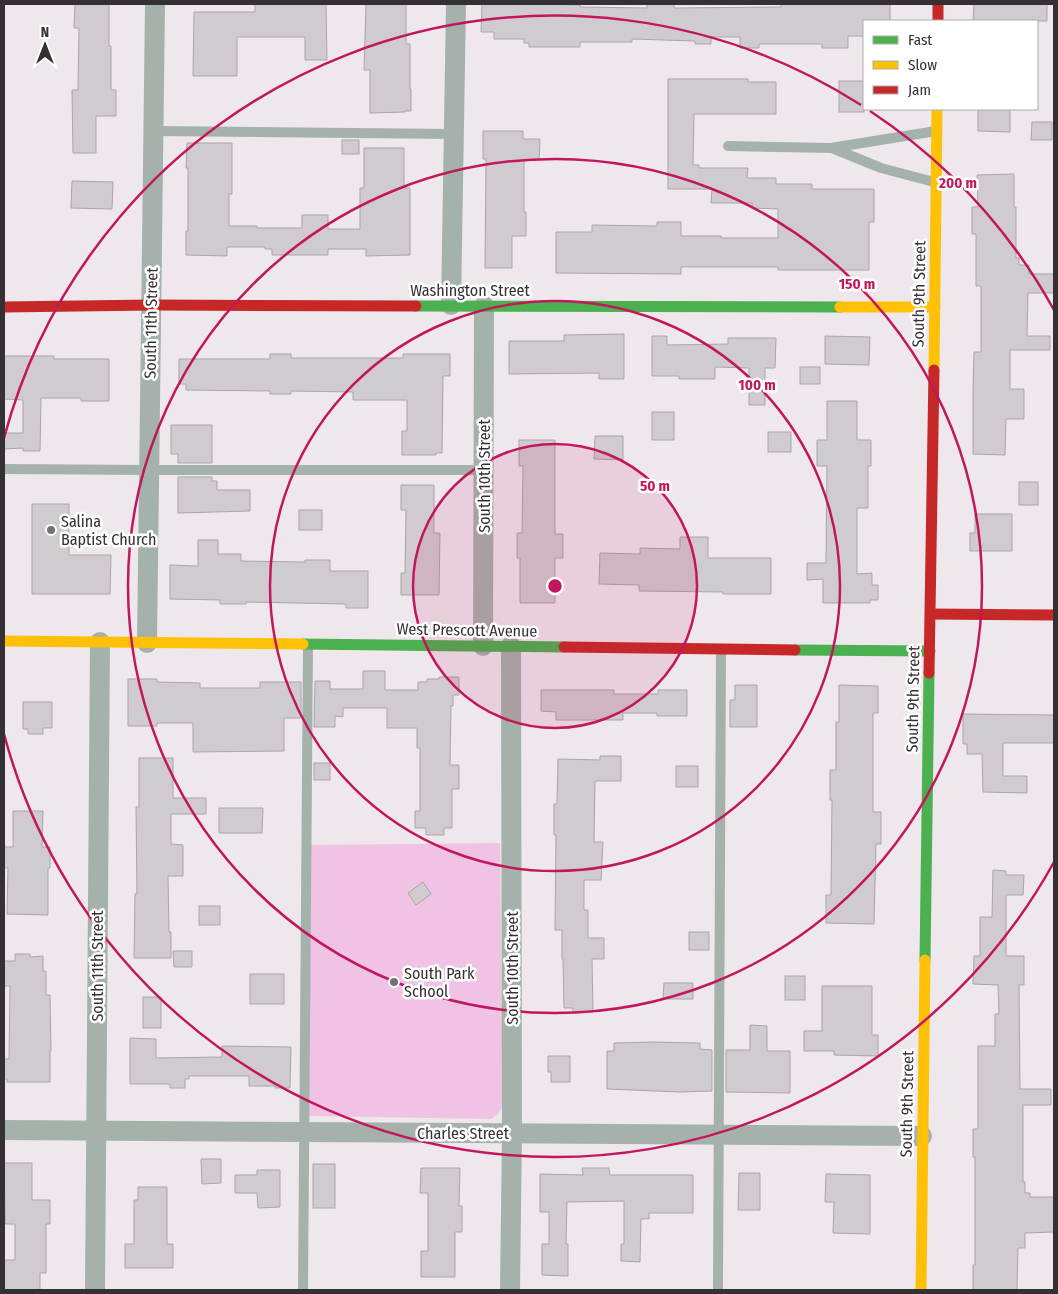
<svg xmlns="http://www.w3.org/2000/svg" width="1058" height="1294" viewBox="0 0 1058 1294" font-family="'Fira Sans Condensed',sans-serif">
	<style>
		.green { fill: #f0c2e4 }
		.building { fill: #d0cbcf; stroke: #aaa5a9 }
		.lines { fill: none; stroke-linecap: round; stroke-linejoin: round }
		.lane { stroke: #a5b2ac; stroke-width: 10 }
		.street { stroke: #a5b2ac; stroke-width: 20 }
		.fast { stroke: #4caf50; stroke-width: 11 }
		.slow { stroke: #ffc107; stroke-width: 11 }
		.jam { stroke: #c62828; stroke-width: 11 }
		.ring { fill: none; stroke: #c2185b; stroke-width: 2.5 }
		.poi-dot { fill: #767074; stroke: #fff; stroke-width: 2 }
		.labels { text-anchor: middle; dominant-baseline: central; stroke-width: 5; stroke-linejoin: round; paint-order: stroke }
		.street-label { font-size: 16px; fill: #353033; stroke: #fff }
		.poi-label { font-size: 16px; fill: #353033; stroke: #fff; text-anchor: start }
		.centre { fill: #c2185b; stroke: #fff; stroke-width: 2.5 }
		.ring-label { font-size: 15px; text-anchor: middle; font-weight: bold; fill: #c2185b; stroke: #fff; stroke-width: 5; stroke-linejoin: round; paint-order: stroke }
	</style>
	<rect width="100%" height="100%" fill="#eee8ed"/>
	<!-- green -->
	<path class="green" d="M500,843L503,1105L498,1114L491,1119L308,1116L311,845Z"/>
	<!-- building -->
	<g class="building">
		<path d="M75,4H109V46H111V90H116V116H96V153H73L72,90H78L79,28H74Z"/>
		<path d="M255,4H326L327,60H305V37H237V76H193L194,12H255Z"/>
		<path d="M366,4H406V44H410V89H411V111H405V112L370,113V70H364Z"/>
		<path d="M482,4H548L580,5V7L647,8V4H674V8L781,7V4H890V21H864V36H848V48H822V44H759V48H740V37H711V44H695V41L632,39V42H580V47H529V43H524V39H494V32H481Z"/>
		<path d="M974,4H1047V21H973Z"/>
		<path d="M668,79H748V82H776V114H694L693,165H699V168H748L747,178H776V184H812V189H874V222H869V270H778V267H681V274L556,273V232H592V225L657,226V222H681V236H721V238H778V209L752,208V203H711L712,189H668Z"/>
		<rect x="839" y="81" width="25" height="31"/>
		<path d="M978,109H1010V132L978,131Z"/>
		<path d="M1032,122H1052V140H1031Z"/>
		<path d="M483,131H523V139H540L539,160H524V212H526V236H512V268H485L486,159H483Z"/>
		<rect x="342" y="140" width="17" height="14"/>
		<path d="M187,143H232V194H229V226H257V228H302V215H328V229H360V188H364V148H404V188H410V255L366,256V249H328V255H272V249H265V247H227V256L186,255V231H188V168H186Z"/>
		<path d="M1014,174V207H1016V258H1019V265H1029V274H1054V293H1028L1027,336H1050V350H1010V389H1024V419H1006L1005,455L973,454V389L974,352H981V286H976V234H972V207H978L977,175Z"/>
		<path d="M72,181L113,182L112,209L71,208Z"/>
		<path d="M624,334V379H599V373L509,374V341H564V335Z"/>
		<path d="M652,336H667V345L728,344V338H776L775,368H765V405H749V368L715,367V379H679V376H652Z"/>
		<path d="M825,336L870,337L869,365L825,364Z"/>
		<path d="M270,354H291V358H403V354H450V376H443L442,453H436V455H402V431H407V400H353V392L291,391V394H270V391L186,390V384H179V359H270Z"/>
		<path d="M4,356H54V359H109V401H81V398H41L40,451H23V448L4,449V433H23V400L4,399Z"/>
		<rect x="800" y="367" width="20" height="17"/>
		<path d="M827,401H857V440H871V466H868V508H857V574L872,573V585H878V600H870V603H823V579L807,580V563H826L827,466H817V440H827Z"/>
		<rect x="652" y="412" width="22" height="28"/>
		<path d="M171,425H212V463H178V454H171Z"/>
		<rect x="768" y="432" width="23" height="20"/>
		<path d="M595,436H623V460L594,459Z"/>
		<path d="M519,440H555V534H563V558H555V603H520V558H517V533H522L523,466H519Z"/>
		<path d="M178,477H212V481H217V490H250V511L178,513Z"/>
		<rect x="1019" y="482" width="19" height="23"/>
		<path d="M401,485H434V533H440L439,595H401V573H405L406,510H401Z"/>
		<path d="M32,504H69V555H111L110,594H32Z"/>
		<rect x="299" y="510" width="23" height="20"/>
		<path d="M975,514H1012V551H970V533H975Z"/>
		<path d="M680,537H708V558H771V594H723V592L639,591V585L599,584L600,553L640,554V548L680,549Z"/>
		<path d="M198,540H218V554H241V561L305,562V560H330V571H368V608H346V604L246,602V604H220V600L170,599V565L198,566Z"/>
		<path d="M363,671H385V690H418V682H427V679H439V677H459V695H453V706H451L450,765H459V789H452V828H444V835H426V828H415V811H420V748H417V728H387V708H343V717L335,716V727H314L315,681H330V689H363Z"/>
		<path d="M128,679H157V682L200,683V688H260V682H301V718H284V751L193,752V723H157V726H128Z"/>
		<path d="M735,685H757V727H730V700H735Z"/>
		<path d="M839,685L878,686V713H873V812H881V844H876L874,924L826,923V895H831L832,800H830V770H836V722H839Z"/>
		<path d="M541,690H614V694H658V690H687V716H657V713H623V720H556V712L541,711Z"/>
		<path d="M23,702H52V728H43V734H28V729H23Z"/>
		<path d="M963,714L1054,715V743H1003V776H1027V793L983,792L982,754H967V744H963Z"/>
		<path d="M600,756H621V781H595L594,842H603L601,880H584V910H588V938H604V959H592L593,1012H573V1008H564L563,959H562V930H555L556,835H554V804H557L558,759L600,760Z"/>
		<path d="M139,758H173V798H206V814H171V844L183,845V876H168L169,932H171V958H134L135,894H137L136,807H139Z"/>
		<rect x="314" y="763" width="16" height="17"/>
		<rect x="676" y="766" width="22" height="21"/>
		<path d="M219,808H263L262,833H219Z"/>
		<path d="M13,811H43L42,847H50V868H48V915L7,914L8,868H4V847H13Z"/>
		<path d="M993,870L1006,871V875H1024L1023,895H1006V956H1024V985H1019L1020,1089H1051V1105H1023V1182H1025V1193H1030V1197H1054V1232L1025,1233V1248H1018L1017,1290H973V1265H975V1157H973V1129H978V1046H995V1014H999L998,985L973,984L974,956H980V917H992Z"/>
		<path d="M423,882L431,894L416,905L408,893Z"/>
		<rect x="199" y="906" width="21" height="19"/>
		<rect x="689" y="932" width="20" height="18"/>
		<path d="M173,951H192V967H174Z"/>
		<path d="M15,954H30V957L43,956V971H46V995H50L51,1051H50V1082H7V1079H4V1059H9L10,986H4V961H15Z"/>
		<rect x="250" y="974" width="34" height="30"/>
		<rect x="785" y="976" width="20" height="24"/>
		<path d="M664,983H693V999H663Z"/>
		<path d="M822,986H872V1035H878V1056L834,1055V1051H804V1031H822Z"/>
		<rect x="143" y="997" width="18" height="31"/>
		<path d="M750,1025L767,1026V1051H790V1093L726,1092V1050H750Z"/>
		<path d="M130,1038L156,1039V1058L222,1057V1046L291,1047L290,1088H275V1086H249V1076H189V1079H185V1088H170V1084H130Z"/>
		<path d="M653,1042L700,1043V1049L712,1050V1091L680,1092L607,1089V1051H614V1043Z"/>
		<path d="M548,1056H570V1082H551V1072H548Z"/>
		<path d="M201,1159H221V1183L202,1184Z"/>
		<path d="M4,1163H32V1200H50V1224H46V1273H40V1290H4V1260H15V1224H5Z"/>
		<rect x="313" y="1164" width="22" height="44"/>
		<path d="M421,1168H460L459,1206H462V1232H455V1277H421V1251H428V1193H420Z"/>
		<path d="M582,1168H609L610,1175H693V1213H649V1219H641L640,1262L621,1261V1244H624V1201L567,1202L566,1244H568V1276L542,1275V1244H549V1212H540V1174L583,1175Z"/>
		<path d="M257,1170H280V1207L258,1208L257,1193H235V1175H257Z"/>
		<path d="M739,1173H760V1210H738Z"/>
		<path d="M826,1174L870,1175V1234L833,1233L834,1202H825Z"/>
		<path d="M138,1187H167V1244H173V1268H125V1244H134V1200H138Z"/>
	</g>
	<g class="lines">
		<!-- lane -->
		<g class="lane">
			<path d="M153,131L454,134"/>
			<path d="M728,146L831,148L936,131"/>
			<path d="M832,148L881,168L934,182"/>
			<path d="M4,469L149,470H484"/>
			<path d="M303,1290L308,645"/>
			<path d="M718,1290L721,649"/>
		</g>
		<!-- street -->
		<g class="street">
			<path d="M451,305L456,4"/>
			<path d="M147,643L155,4"/>
			<path d="M483,646L484,306"/>
			<path d="M4,1130L922,1136"/>
			<path d="M95,1290L100,642"/>
			<path d="M510,1290L512,1133L511,646"/>
		</g>
		<!-- fast -->
		<g class="fast">
			<path d="M416,306L840,307"/>
			<path d="M303,644L564,647"/>
			<path d="M795,650L930,651"/>
			<path d="M925,960L929,673"/>
		</g>
		<!-- slow -->
		<g class="slow">
			<path d="M840,307H935"/>
			<path d="M934,370L937,109"/>
			<path d="M4,641L303,644"/>
			<path d="M921,1290L925,960"/>
		</g>
		<!-- jam -->
		<g class="jam">
			<path d="M938,4V21"/>
			<path d="M4,307L152,305L416,306"/>
			<path d="M931,614L1054,615"/>
			<path d="M564,647L795,650"/>
			<path d="M929,673L934,370"/>
		</g>
	</g>
	<!-- distance rings -->
	<circle cx="555" cy="586" r="142" fill="#c2185b" fill-opacity=".12"/>
	<g class="ring">
		<circle cx="555" cy="586" r="142"/>
		<circle cx="555" cy="586" r="285"/>
		<circle cx="555" cy="586" r="427"/>
		<path d="M1054 862A570 570 0 0 1 4 734M4 438A570 570 0 0 1 861 105M870 111A570 570 0 0 1 1054 310"/>
	</g>
	<!-- markers -->
	<g class="poi-dot">
		<circle cx="51" cy="530" r="5"/>
		<circle cx="394" cy="982" r="5"/>
	</g>
	<g class="labels">
		<!-- street labels -->
		<g class="street-label">
			<text x="470" y="290">Washington Street</text>
			<text transform="translate(919 294) rotate(-89)">South 9th Street</text>
			<text transform="translate(151 323) rotate(-89)">South 11th Street</text>
			<text transform="translate(484 476) rotate(-90)">South 10th Street</text>
			<text transform="translate(467 630) rotate(1)">West Prescott Avenue</text>
			<text transform="translate(913 699) rotate(-89)">South 9th Street</text>
			<text transform="translate(97 966) rotate(-90)">South 11th Street</text>
			<text transform="translate(512 968) rotate(-90)">South 10th Street</text>
			<text transform="translate(907 1104) rotate(-89)">South 9th Street</text>
			<text x="463" y="1133">Charles Street</text>
		</g>
		<!-- poi labels -->
		<g class="poi-label">
			<text x="61" y="521">Salina<tspan x="61" dy="18">Baptist Church</tspan></text>
			<text x="404" y="973">South Park<tspan x="404" dy="18">School</tspan></text>
		</g>
	</g>
	<circle cx="555" cy="586" r="8" class="centre"/>
	<g class="ring-label">
		<text x="958" y="188">200 m</text>
		<text x="857" y="289">150 m</text>
		<text x="757" y="390">100 m</text>
		<text x="655" y="491">50 m</text>
	</g>
	<!-- border -->
	<rect width="1058" height="1294" fill="none" stroke="#353033" stroke-width="10"/>
	<!-- legend -->
	<rect x="863" y="20" width="175" height="90" fill="#ffffff" stroke="#aeacad"/>
	<rect x="873" y="36" width="25" height="8" fill="#4caf50" stroke="#aeacad"/>
	<text x="908" y="45" font-size="15" fill="#353033">Fast</text>
	<rect x="873" y="61" width="25" height="8" fill="#ffc107" stroke="#aeacad"/>
	<text x="908" y="70" font-size="15" fill="#353033">Slow</text>
	<rect x="873" y="86" width="25" height="8" fill="#c62828" stroke="#aeacad"/>
	<text x="908" y="95" font-size="15" fill="#353033">Jam</text>
	<!-- north arrow -->
	<g transform="translate(45 45)" stroke="#ffffff" stroke-width="4" paint-order="stroke">
	<path d="M0-4L9 19L0 12L-9 19Z" fill="#353033"/>
	<text y="-8" font-size="14" font-weight="bold" text-anchor="middle" fill="#353033">N</text>
	</g>
</svg>
